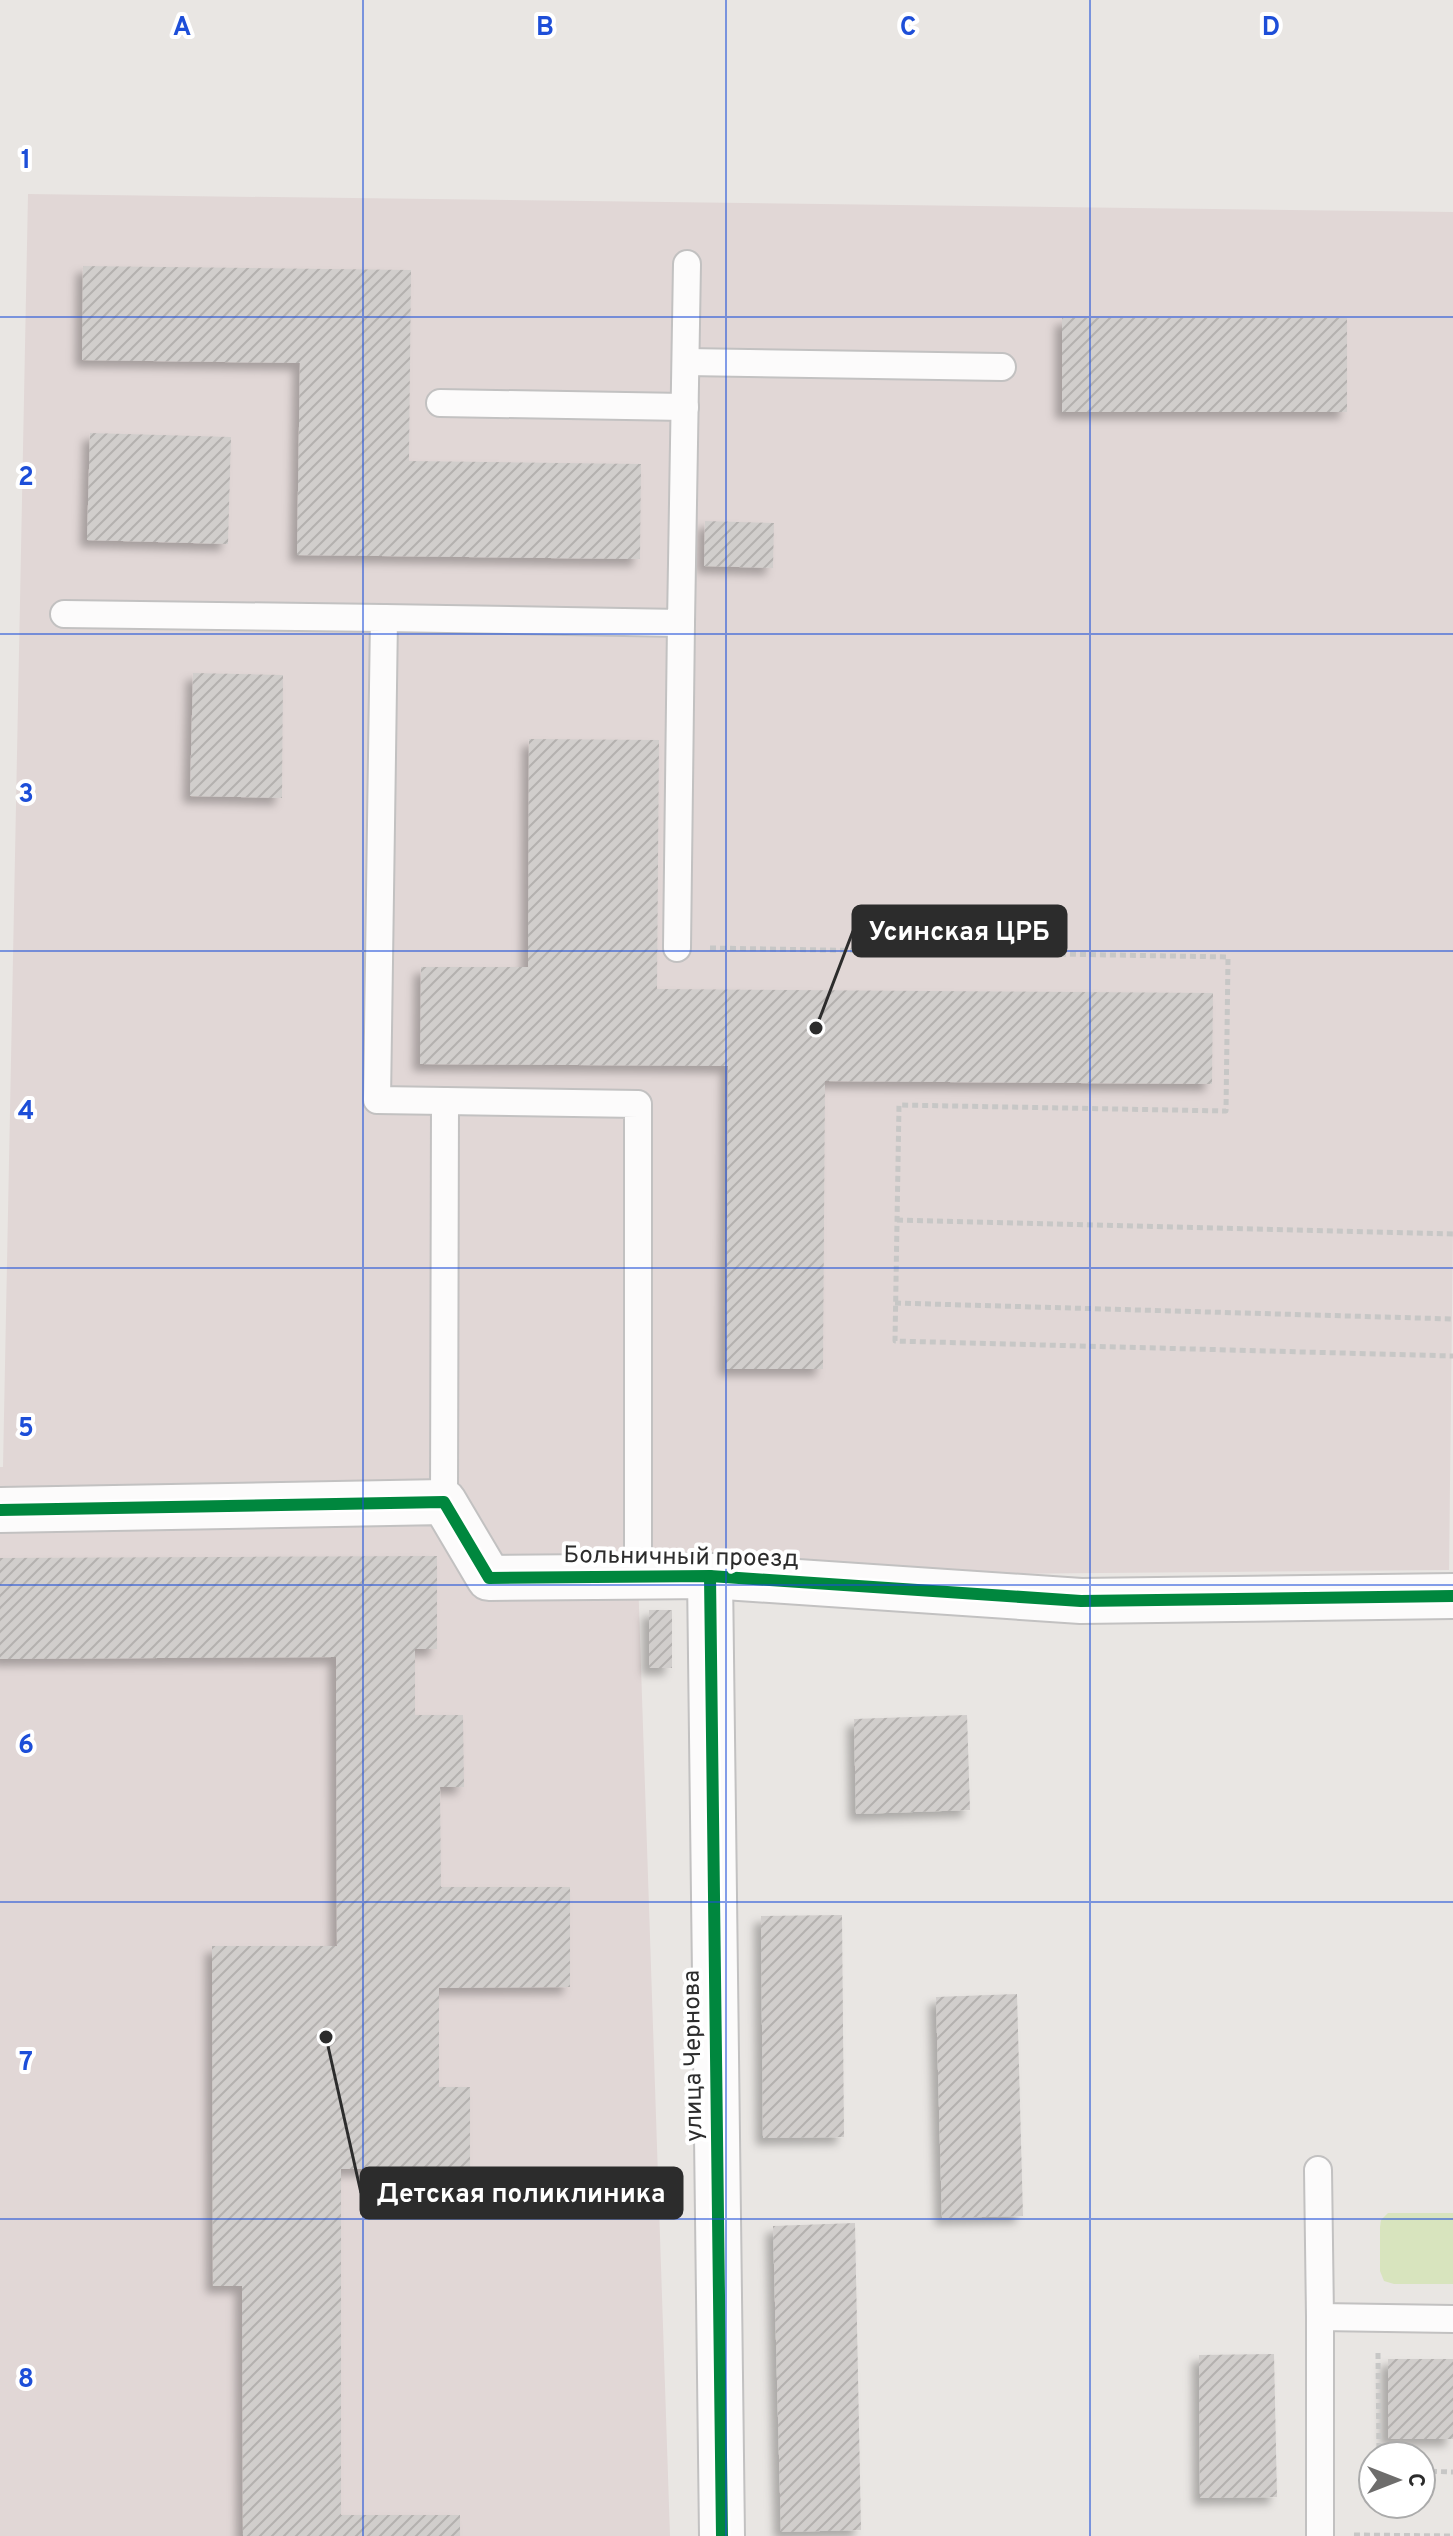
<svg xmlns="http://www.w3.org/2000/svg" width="1453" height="2536" viewBox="0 0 1453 2536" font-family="Overpass,sans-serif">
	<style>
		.medical { fill: #e1d7d6 }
		.pitch { fill: #d8e4be }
		.building { fill: url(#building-hatch); filter: url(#shadow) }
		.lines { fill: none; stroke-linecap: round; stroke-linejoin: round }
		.lane-casing { stroke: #c2c1c1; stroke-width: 30 }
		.street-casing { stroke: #c2c1c1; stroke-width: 48 }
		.path { stroke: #c7c7c6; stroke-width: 5; stroke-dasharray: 6 4; stroke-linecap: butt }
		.lane { stroke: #fcfbfb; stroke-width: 26 }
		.street { stroke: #fcfbfb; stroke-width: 44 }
		.cycleway-casing { stroke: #fff; stroke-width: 17 }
		.cycleway { stroke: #00873e; stroke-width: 12 }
		.grid { fill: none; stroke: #1d4ed8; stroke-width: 2; stroke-opacity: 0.55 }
		.labels { text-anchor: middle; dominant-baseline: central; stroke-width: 8; stroke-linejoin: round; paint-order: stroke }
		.street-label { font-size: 24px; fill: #2c2c2c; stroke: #fff }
		.grid-label { font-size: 26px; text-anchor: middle; font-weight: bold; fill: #1d4ed8; stroke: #fff; stroke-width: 8; stroke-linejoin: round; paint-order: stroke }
		.leader { fill: none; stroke: #2c2c2c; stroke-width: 3 }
		.callout-dot { fill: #2c2c2c; stroke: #fff; stroke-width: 3 }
		.callout { fill: #2c2c2c; stroke: #2c2c2c; stroke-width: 3 }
		.callout-label { font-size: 26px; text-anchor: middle; font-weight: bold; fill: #fff }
	</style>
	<defs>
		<pattern id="building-hatch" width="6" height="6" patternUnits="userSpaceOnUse" patternTransform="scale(2)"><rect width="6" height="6" fill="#d1cecc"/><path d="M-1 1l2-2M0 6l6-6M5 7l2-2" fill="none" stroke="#b4b1af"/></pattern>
		<filter id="shadow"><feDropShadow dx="-7" dy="7" stdDeviation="4" flood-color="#0004"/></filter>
	</defs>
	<rect width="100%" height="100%" fill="#e9e6e3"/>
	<!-- medical -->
	<path class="medical" d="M28,194L1453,212V1224L1449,1570L638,1577L670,2536H0V1467H3Z"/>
	<!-- pitch -->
	<path class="pitch" d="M1388,2213H1453V2284H1394L1384,2281L1380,2271V2227L1381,2220Z"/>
	<!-- building -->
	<g class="building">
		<path d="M83,266L411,270L409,461L641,464L640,559L297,555L300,363L82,360Z"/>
		<rect x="1062" y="318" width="285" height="94"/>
		<path d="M90,433L231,437L228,544L87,540Z"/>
		<path d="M705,521L774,523L773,568L704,566Z"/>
		<path d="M193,673L283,675L282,798L190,796Z"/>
		<path d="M529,739L659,740L657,989L1213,993L1212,1084L825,1081L823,1369H726L728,1066L420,1064L421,967H528Z"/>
		<path d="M437,1556V1649H415V1715H463L464,1787H440L441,1887H570V1987L439,1988V2087H470V2169H341V2515H460V2536H243L242,2286H213L212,1946H337L336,1657L0,1659V1558Z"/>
		<rect x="649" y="1610" width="23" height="58"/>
		<path d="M967,1715L970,1810L856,1814L854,1719Z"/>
		<path d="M842,1915L844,2137L763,2138L761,1916Z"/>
		<path d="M1017,1994L1023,2216L942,2218L936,1997Z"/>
		<path d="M855,2223L861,2530L781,2532L773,2226Z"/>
		<path d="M1274,2354L1277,2497L1200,2498L1199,2355Z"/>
		<rect x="1388" y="2359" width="65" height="80"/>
	</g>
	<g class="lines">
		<!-- lane casing -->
		<g class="lane-casing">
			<g id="lane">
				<path d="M686,362L1002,367"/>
				<path d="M440,403L685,407"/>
				<path d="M64,614L384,618L377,1100L445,1101"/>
				<path d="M384,618L681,623L687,264"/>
				<path d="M677,948L681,623"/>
				<path d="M444,1502L445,1101L638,1104V1577"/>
				<path d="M1318,2170L1320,2317"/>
				<path d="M1320,2536V2317L1453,2319"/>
			</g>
		</g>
		<!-- street casing -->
		<g class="street-casing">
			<g id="street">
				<path d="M0,1510L444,1502L489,1578L710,1576L1081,1601L1453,1596"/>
				<path d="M710,1576L722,2536"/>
			</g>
		</g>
		<!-- path -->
		<g class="path">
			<path d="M710,948L1228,957L1226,1111L899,1105L895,1341L1453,1356"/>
			<path d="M897,1220L1453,1234"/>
			<path d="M895,1303L1453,1319"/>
			<path d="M1378,2353L1379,2456"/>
			<path d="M1421,2471L1453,2472"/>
			<path d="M1354,2535L1453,2536"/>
		</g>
		<!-- lane -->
		<use href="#lane" class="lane"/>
		<!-- street -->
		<use href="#street" class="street"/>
		<!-- cycleway casing -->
		<g class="cycleway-casing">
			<g id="cycleway">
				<path d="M0,1510L444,1502L489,1578L710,1576L1081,1601L1453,1596"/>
				<path d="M710,1576L722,2536"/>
			</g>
		</g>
		<!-- cycleway -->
		<use href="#cycleway" class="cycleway"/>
	</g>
	<!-- grid -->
	<path class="grid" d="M363,0V2536M726,0V2536M1090,0V2536M0,317H1453M0,634H1453M0,951H1453M0,1268H1453M0,1585H1453M0,1902H1453M0,2219H1453"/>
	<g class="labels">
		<!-- street labels -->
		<g class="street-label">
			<text transform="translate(681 1558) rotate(1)">Больничный проезд</text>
			<text transform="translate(694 2056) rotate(-91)">улица Чернова</text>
		</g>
	</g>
	<g class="grid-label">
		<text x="182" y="35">A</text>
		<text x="545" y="35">B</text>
		<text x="908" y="35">C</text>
		<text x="1271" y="35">D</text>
		<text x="26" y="168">1</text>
		<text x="26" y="485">2</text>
		<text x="26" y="802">3</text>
		<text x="26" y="1119">4</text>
		<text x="26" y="1436">5</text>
		<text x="26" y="1753">6</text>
		<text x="26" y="2070">7</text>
		<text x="26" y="2387">8</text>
	</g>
	<!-- callouts -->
	<path class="leader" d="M816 1028L853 931M326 2037L361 2193"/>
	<g class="callout-dot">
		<circle cx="816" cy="1028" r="8"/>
		<circle cx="326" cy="2037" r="8"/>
	</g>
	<g class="callout">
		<rect x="853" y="906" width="213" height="50" rx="8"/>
		<rect x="361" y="2168" width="321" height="50" rx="8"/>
	</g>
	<g class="callout-label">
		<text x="959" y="940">Усинская ЦРБ</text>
		<text x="521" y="2202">Детская поликлиника</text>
	</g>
	<!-- north arrow -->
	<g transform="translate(1397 2480) rotate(90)"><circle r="38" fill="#ffffff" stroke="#ababab" stroke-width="2"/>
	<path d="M0-6L14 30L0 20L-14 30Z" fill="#6e6d6c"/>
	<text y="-12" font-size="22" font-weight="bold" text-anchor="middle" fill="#2c2c2c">С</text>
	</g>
</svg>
